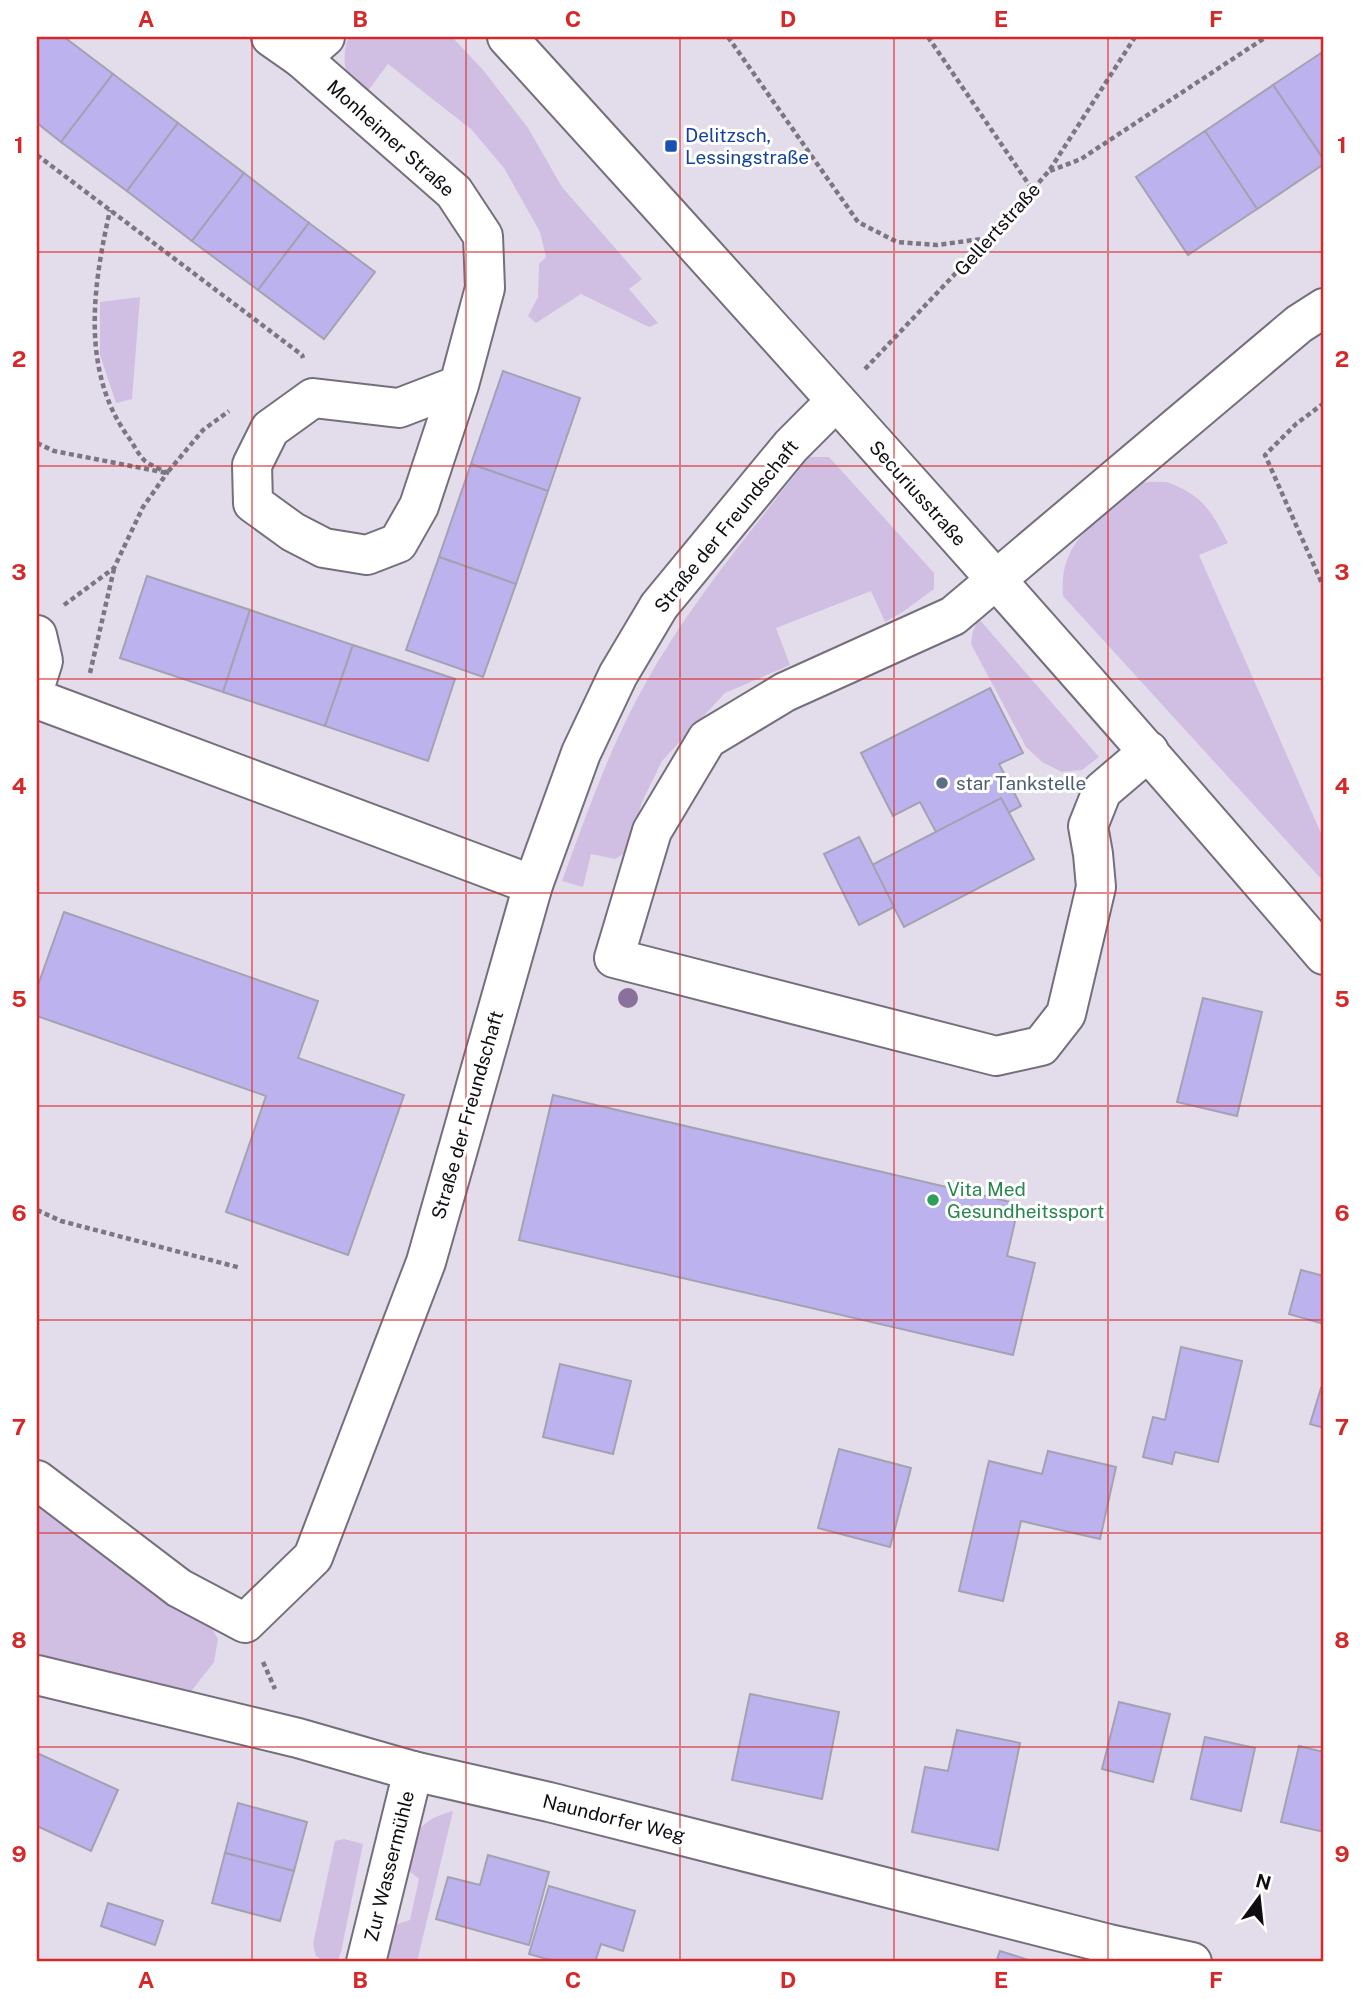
<svg xmlns="http://www.w3.org/2000/svg" width="1361" height="1999" viewBox="0 0 1361 1999" font-family="'Public Sans',sans-serif">
	<style>
		.green { fill: #d0bfe3 }
		.building { fill: #bcb3ee; stroke: #a4a2b2; stroke-width: 2 }
		.lines { fill: none; stroke-linecap: round; stroke-linejoin: round }
		.minor-casing { stroke: #756f7c; stroke-width: 42 }
		.path { stroke: #7b7680; stroke-width: 4.5; stroke-dasharray: 5 3.5; stroke-linecap: butt }
		.minor { stroke: #fff; stroke-width: 38 }
		.tree { fill: #89719c }
		.grid { fill: none; stroke: #d62828; stroke-width: 2; stroke-opacity: 0.55 }
		.transit-dot { fill: #1a4fb4; stroke: #fff; stroke-width: 2.5 }
		.service-dot { fill: #5c6f8a; stroke: #fff; stroke-width: 2.5 }
		.leisure-dot { fill: #2e9e5b; stroke: #fff; stroke-width: 2.5 }
		.labels { text-anchor: middle; dominant-baseline: central; stroke-width: 6; stroke-linejoin: round; paint-order: stroke }
		.transit-label { font-size: 19px; fill: #164399; stroke: #fff; text-anchor: start }
		.street-label { font-size: 19px; fill: #100d12; stroke: #fff }
		.service-label { font-size: 19px; fill: #4e5e75; stroke: #fff; text-anchor: start }
		.leisure-label { font-size: 19px; fill: #27864d; stroke: #fff; text-anchor: start }
		.neatline { fill: none; stroke: #d62828; stroke-width: 2.5 }
		.grid-label { font-size: 23px; text-anchor: middle; font-weight: bold; fill: #d62828 }
	</style>
	<rect width="100%" height="100%" fill="#e3dceb"/>
	<!-- green -->
	<g class="green">
		<path d="M349,37H452L484,71L528,128L562,187L642,279L629,289L658,323L649,327L581,294L536,323L528,316L538,297L539,264L546,257L540,232L504,168L472,130L388,64L367,92C363,89 355,86 352,82C342,70 343,50 349,37Z"/>
		<path d="M140,297L132,399L116,403L100,355V302Z"/>
		<path d="M809,457H829L934,573V589L904,611L885,622L871,591L776,628L790,665L725,693L662,761L642,802L627,852L615,859L591,854L583,887L562,881C585,819 606,757 637,699C683,611 748,535 809,457Z"/>
		<path d="M1167,482C1203,496 1210,509 1228,543L1199,555L1324,840V882L1063,596C1062,581 1063,567 1070,553C1078,535 1121,490 1139,484C1147,481 1158,482 1167,482Z"/>
		<path d="M979,619L1099,757L1082,770L1062,772L1042,762L1026,747L971,644L973,631Z"/>
		<path d="M37,1499L208,1621L218,1639L214,1662L189,1694L37,1659Z"/>
		<path d="M453,1811L417,1962H380L388,1927L410,1920L419,1879L401,1864C416,1834 418,1820 453,1811Z"/>
		<path d="M344,1839L363,1844L341,1952L337,1962H326L316,1956L313,1944L335,1841Z"/>
	</g>
	<!-- building -->
	<g class="building">
		<path d="M38,37H64L113,74L61,142L37,123Z"/>
		<path d="M1324,51V160L1273,85Z"/>
		<path d="M113,74L178,123L127,191L61,142Z"/>
		<path d="M1273,85L1324,160V164L1257,209L1205,131Z"/>
		<path d="M178,123L244,173L192,241L127,191Z"/>
		<path d="M1205,131L1257,209L1188,255L1136,177Z"/>
		<path d="M244,173L309,223L258,290L192,241Z"/>
		<path d="M309,223L375,272L324,339L258,290Z"/>
		<path d="M503,371L580,398L548,491L471,464Z"/>
		<path d="M471,464L548,491L516,584L439,557Z"/>
		<path d="M439,557L516,584L483,677L406,650Z"/>
		<path d="M147,576L250,610L223,692L120,658Z"/>
		<path d="M250,610L353,645L325,726L223,692Z"/>
		<path d="M353,645L455,679L428,761L325,726Z"/>
		<path d="M990,688L1023,753L999,764L1021,806L944,847L920,802L893,816L861,753Z"/>
		<path d="M1001,798L1034,859L904,927L872,865Z"/>
		<path d="M859,837L894,907L859,925L824,854Z"/>
		<path d="M64,912L318,1001L298,1058L404,1095L348,1255L226,1212L266,1096L37,1016V988Z"/>
		<path d="M1203,998L1262,1012L1237,1116L1177,1102Z"/>
		<path d="M553,1095L1019,1204L1007,1256L1035,1263L1013,1355L519,1240Z"/>
		<path d="M1301,1270L1324,1276V1324L1289,1314Z"/>
		<path d="M1181,1347L1242,1361L1218,1462L1175,1452L1172,1464L1143,1457L1153,1417L1165,1420Z"/>
		<path d="M560,1364L631,1381L613,1454L543,1437Z"/>
		<path d="M1321,1388L1324,1389V1428L1310,1424Z"/>
		<path d="M839,1449L911,1468L890,1547L818,1528Z"/>
		<path d="M1048,1451L1116,1467L1100,1539L1021,1521L1003,1601L959,1591L989,1461L1042,1474Z"/>
		<path d="M750,1694L839,1712L822,1799L732,1780Z"/>
		<path d="M1119,1702L1170,1714L1153,1782L1102,1769Z"/>
		<path d="M957,1730L1020,1743L998,1850L912,1832L925,1767L948,1771Z"/>
		<path d="M1205,1737L1255,1748L1241,1811L1191,1799Z"/>
		<path d="M1299,1746L1324,1752V1832L1281,1822Z"/>
		<path d="M37,1753L118,1790L91,1851L37,1826Z"/>
		<path d="M238,1803L307,1822L294,1871L225,1853Z"/>
		<path d="M225,1853L294,1871L280,1921L212,1903Z"/>
		<path d="M488,1855L549,1872L529,1945L436,1919L448,1877L480,1885Z"/>
		<path d="M549,1886L635,1911L623,1951L601,1944L595,1962H558L529,1954Z"/>
		<path d="M108,1903L163,1921L155,1945L101,1926Z"/>
		<path d="M1000,1951L1035,1962H996Z"/>
	</g>
	<g class="lines">
		<!-- minor casing -->
		<g class="minor-casing">
			<g id="minor">
				<path d="M271,37L301,58L325,37"/>
				<path d="M507,37C783,340 1057,644 1324,955"/>
				<path d="M301,58L454,192L483,236L485,288L459,385L399,408L313,398L270,429L252,465L253,503L293,532L324,548L367,555L398,543L419,506L459,385"/>
				<path d="M37,635L43,661L37,680"/>
				<path d="M37,699L533,885"/>
				<path d="M1149,751L1102,791L1088,826L1093,854L1096,887L1066,1014L1041,1046L996,1056L614,958L652,831L707,739L785,692L953,616L1299,324L1324,308"/>
				<path d="M37,1480L179,1588L245,1623L313,1557L426,1262L533,885L581,753L618,675L659,606L791,446L835,402"/>
				<path d="M37,1675L298,1738L413,1771L549,1802L1109,1944L1192,1962"/>
				<path d="M366,1962L413,1771"/>
			</g>
		</g>
		<!-- path -->
		<g class="path">
			<path d="M728,37L858,222L897,242L937,245L989,238"/>
			<path d="M928,37L1032,189"/>
			<path d="M37,155L302,355L303,358"/>
			<path d="M1050,171L1081,159L1266,37"/>
			<path d="M865,369L989,238L1049,171L1135,37"/>
			<path d="M1324,403L1296,424L1265,455L1324,588"/>
			<path d="M37,443L54,451L167,473L203,430L229,411"/>
			<path d="M64,605L114,568L143,507L167,473C160,469 150,465 144,460C138,454 134,445 129,438C80,371 93,286 110,210"/>
			<path d="M90,673L114,569"/>
			<path d="M37,1210L61,1221L241,1268"/>
			<path d="M263,1662L275,1689"/>
		</g>
		<!-- minor -->
		<use href="#minor" class="minor"/>
	</g>
	<!-- trees -->
	<circle class="tree" cx="628" cy="998" r="10"/>
	<!-- grid -->
	<path class="grid" d="M252,37V1962M466,37V1962M680,37V1962M894,37V1962M1108,37V1962M37,252H1324M37,466H1324M37,679H1324M37,893H1324M37,1106H1324M37,1320H1324M37,1533H1324M37,1747H1324"/>
	<!-- markers -->
	<rect class="transit-dot" x="664" y="139" width="14" height="14" rx="3.5"/>
	<circle class="service-dot" cx="942" cy="783" r="7"/>
	<circle class="leisure-dot" cx="933" cy="1200" r="7"/>
	<g class="labels">
		<!-- transit labels -->
		<g class="transit-label">
			<text x="685" y="135">Delitzsch,<tspan x="685" dy="22">Lessingstraße</tspan></text>
		</g>
		<!-- street labels -->
		<g class="street-label">
			<text transform="translate(391 138) rotate(42)">Monheimer Straße</text>
			<text transform="translate(997 229) rotate(-48)">Gellertstraße</text>
			<text transform="translate(918 493) rotate(48)">Securiusstraße</text>
			<text transform="translate(726 526) rotate(-51)">Straße der Freundschaft</text>
			<text transform="translate(467 1115) rotate(-74)">Straße der Freundschaft</text>
			<text transform="translate(614 1818) rotate(14)">Naundorfer Weg</text>
			<text transform="translate(389 1866) rotate(-76)">Zur Wassermühle</text>
		</g>
		<!-- service labels -->
		<g class="service-label">
			<text x="956" y="783">star Tankstelle</text>
		</g>
		<!-- leisure labels -->
		<g class="leisure-label">
			<text x="947" y="1189">Vita Med<tspan x="947" dy="22">Gesundheitssport</tspan></text>
		</g>
	</g>
	<!-- border -->
	<rect width="1361" height="1999" fill="none" stroke="#ffffff" stroke-width="77"/>
	<!-- north arrow -->
	<g transform="translate(1259 1898) rotate(15)" stroke="#ffffff" stroke-width="5" paint-order="stroke">
	<path d="M0-5L12 26L0 18L-12 26Z" fill="#100d12"/>
	<text y="-10" font-size="19" font-weight="bold" text-anchor="middle" fill="#100d12">N</text>
	</g>
	<rect x="38" y="38" width="1284" height="1922" class="neatline"/>
	<g class="grid-label">
		<text x="146" y="27">A</text>
		<text x="360" y="27">B</text>
		<text x="573" y="27">C</text>
		<text x="788" y="27">D</text>
		<text x="1001" y="27">E</text>
		<text x="1216" y="27">F</text>
		<text x="19" y="153">1</text>
		<text x="1342" y="153">1</text>
		<text x="19" y="367">2</text>
		<text x="1342" y="367">2</text>
		<text x="19" y="580">3</text>
		<text x="1342" y="580">3</text>
		<text x="19" y="794">4</text>
		<text x="1342" y="794">4</text>
		<text x="19" y="1007">5</text>
		<text x="1342" y="1007">5</text>
		<text x="19" y="1221">6</text>
		<text x="1342" y="1221">6</text>
		<text x="19" y="1435">7</text>
		<text x="1342" y="1435">7</text>
		<text x="19" y="1648">8</text>
		<text x="1342" y="1648">8</text>
		<text x="19" y="1862">9</text>
		<text x="1342" y="1862">9</text>
		<text x="146" y="1988">A</text>
		<text x="360" y="1988">B</text>
		<text x="573" y="1988">C</text>
		<text x="788" y="1988">D</text>
		<text x="1001" y="1988">E</text>
		<text x="1216" y="1988">F</text>
	</g>
</svg>
